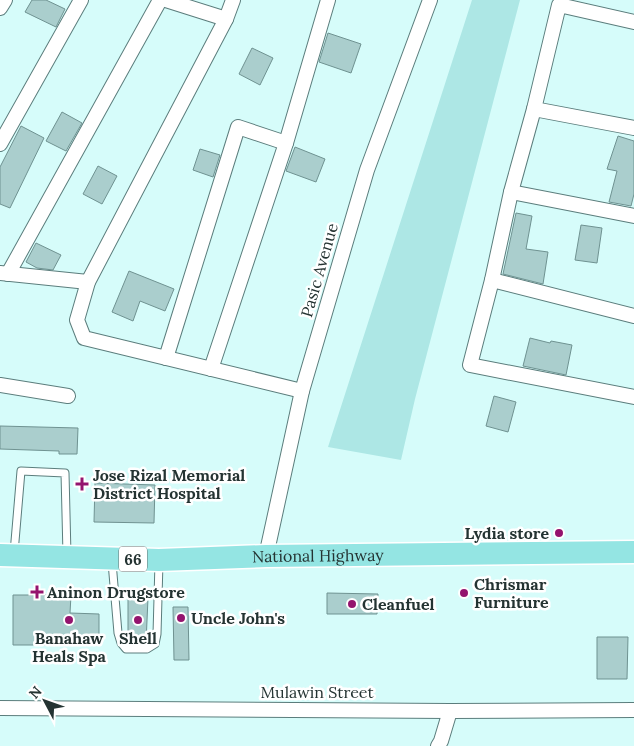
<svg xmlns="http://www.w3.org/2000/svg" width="634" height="746" viewBox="0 0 634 746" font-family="Lora,serif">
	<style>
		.green { fill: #ade7e5 }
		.building { fill: #aacecd; stroke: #6f9291 }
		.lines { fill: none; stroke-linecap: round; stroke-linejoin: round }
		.lane-casing { stroke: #5b7d7c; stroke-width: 9 }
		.street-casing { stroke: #5b7d7c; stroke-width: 16 }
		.primary-casing { stroke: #fff; stroke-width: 25 }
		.lane { stroke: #fff; stroke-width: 7 }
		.street { stroke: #fff; stroke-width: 14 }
		.primary { stroke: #94e5e3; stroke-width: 22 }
		.poi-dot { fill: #94146e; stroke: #fff; stroke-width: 2 }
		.labels { text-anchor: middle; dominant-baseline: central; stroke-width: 5; stroke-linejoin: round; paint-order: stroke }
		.shield { fill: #fff; stroke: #667070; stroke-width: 1 }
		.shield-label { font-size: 15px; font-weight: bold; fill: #243332 }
		.street-label { font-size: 16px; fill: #243332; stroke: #fff }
		.poi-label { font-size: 16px; font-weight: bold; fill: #243332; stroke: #fff; text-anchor: start }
	</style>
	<rect width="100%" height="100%" fill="#d6fcfa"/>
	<!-- green -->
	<path class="green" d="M472,0H520L415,399L401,460L328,447Z"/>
	<!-- building -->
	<g class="building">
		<path d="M32,0H46L65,9L56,27L25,12Z"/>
		<path d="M328,33L361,44L351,73L319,62Z"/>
		<path d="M252,48L273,58L260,85L239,74Z"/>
		<path d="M62,112L82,123L66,151L46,141Z"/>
		<path d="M21,126L44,138L10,208L0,204V167Z"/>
		<path d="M618,136L634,141V194L631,206L609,202L617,171L607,169Z"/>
		<path d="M295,147L325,159L316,182L286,171Z"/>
		<path d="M200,149L220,155L213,177L193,170Z"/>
		<path d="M98,166L117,176L102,204L83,194Z"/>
		<path d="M516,213L532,216L526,249L548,252L543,284L503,274Z"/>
		<path d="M581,225L602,228L597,263L575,260Z"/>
		<path d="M36,243L61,255L53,270L37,268L26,262Z"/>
		<path d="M129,271L174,289L165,311L140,301L133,321L112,312Z"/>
		<path d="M530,338L550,343L551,341L572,345L566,375L523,366Z"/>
		<path d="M494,396L516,402L508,432L486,426Z"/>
		<path d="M0,426L78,428L77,454H59V451L0,449Z"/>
		<path d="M95,483L155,485L154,523L94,522Z"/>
		<path d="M327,593L378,594L377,614H327Z"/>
		<path d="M13,595H71L70,613L99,614V645H13Z"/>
		<path d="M128,597L148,598L146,643H128Z"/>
		<path d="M173,607H188L189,660H174Z"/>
		<path d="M597,637H628L627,679H597Z"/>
	</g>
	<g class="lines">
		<!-- lane casing -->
		<g class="lane-casing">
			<g id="lane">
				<path d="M14,553L21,471L65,473L67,555"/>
				<path d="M112,562L118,633L121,643L126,649H147L155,644L157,634L159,562"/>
			</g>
		</g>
		<!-- street casing -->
		<g class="street-casing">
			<g id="street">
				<path d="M166,0L226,19"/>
				<path d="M233,0L226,19L88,282L77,320L84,338L302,391"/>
				<path d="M0,8L5,0"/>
				<path d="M634,22L559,5L534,109L511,192L492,280L470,365L634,397"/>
				<path d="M534,109L634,128"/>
				<path d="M0,144L81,0"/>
				<path d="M511,192L634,216"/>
				<path d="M0,273L88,282"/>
				<path d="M8,274L160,0"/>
				<path d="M492,280L634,316"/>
				<path d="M166,358L238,127L286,143"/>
				<path d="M211,369L286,143L328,0"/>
				<path d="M0,385L68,396"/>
				<path d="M266,556L302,391L367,170L430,0"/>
				<path d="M0,708L450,711L634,710"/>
				<path d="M438,746L441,741L450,711"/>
			</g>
		</g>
		<!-- primary casing -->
		<g class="primary-casing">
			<g id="primary">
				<path id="s1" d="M0,555L159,560L266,556L634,552"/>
			</g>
		</g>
		<!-- lane -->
		<use href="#lane" class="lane"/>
		<!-- street -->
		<use href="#street" class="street"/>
		<!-- primary -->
		<use href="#primary" class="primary"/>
	</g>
	<!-- markers -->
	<g class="poi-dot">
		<path d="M79.5 476.5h5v5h5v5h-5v5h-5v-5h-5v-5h5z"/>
		<circle cx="559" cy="533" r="5"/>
		<path d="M34.5 584.5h5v5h5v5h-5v5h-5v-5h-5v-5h5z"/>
		<circle cx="464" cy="593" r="5"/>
		<circle cx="352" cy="604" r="5"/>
		<circle cx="181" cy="618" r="5"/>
		<circle cx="69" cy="620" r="5"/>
		<circle cx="138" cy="620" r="5"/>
	</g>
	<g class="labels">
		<!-- shield labels -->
		<rect class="shield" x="119" y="546.5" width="28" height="25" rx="4"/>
		<g class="shield-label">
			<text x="133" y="559">66</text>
		</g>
		<!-- street labels -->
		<g class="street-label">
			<text transform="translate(319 270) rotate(-74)">Pasic Avenue</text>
			<text stroke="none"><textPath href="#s1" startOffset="318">National Highway</textPath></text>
			<text x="317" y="692">Mulawin Street</text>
		</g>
		<!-- poi labels -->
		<g class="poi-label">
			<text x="93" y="475">Jose Rizal Memorial<tspan x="93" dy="18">District Hospital</tspan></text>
			<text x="549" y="533" text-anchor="end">Lydia store</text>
			<text x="474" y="584">Chrismar<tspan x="474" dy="18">Furniture</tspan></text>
			<text x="47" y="592">Aninon Drugstore</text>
			<text x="362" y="604">Cleanfuel</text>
			<text x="191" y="618">Uncle John's</text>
			<text x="69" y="638" text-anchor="middle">Banahaw<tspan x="69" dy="18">Heals Spa</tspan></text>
			<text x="138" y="638" text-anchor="middle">Shell</text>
		</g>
	</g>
	<!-- north arrow -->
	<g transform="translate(45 701) rotate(311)" stroke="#ffffff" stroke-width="4" paint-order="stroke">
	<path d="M0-4L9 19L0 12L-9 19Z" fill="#243332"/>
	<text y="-8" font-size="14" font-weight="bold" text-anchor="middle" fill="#243332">N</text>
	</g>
</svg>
